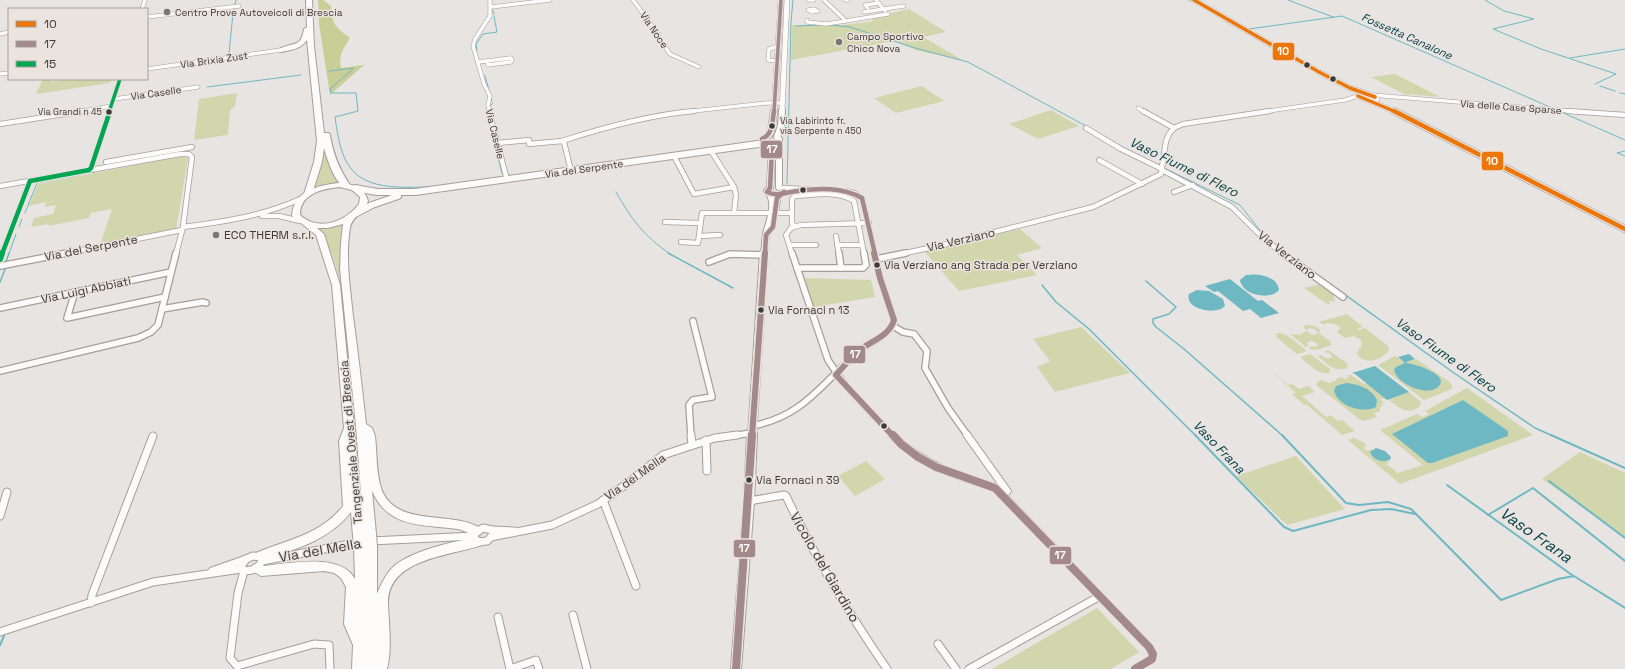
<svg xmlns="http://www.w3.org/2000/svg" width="1625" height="669" viewBox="0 0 1625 669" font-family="'Space Grotesk',sans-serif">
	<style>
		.green { fill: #d2d6ad }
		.forest { fill: #c9ce97 }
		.water { fill: #6eb8c4 }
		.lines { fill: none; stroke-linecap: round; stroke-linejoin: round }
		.stream-far2 { stroke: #6eb8c4; stroke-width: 1 }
		.stream-far1 { stroke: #6eb8c4; stroke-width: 1.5 }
		.stream { stroke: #6eb8c4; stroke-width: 2 }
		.street-far3-casing { stroke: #a29f9d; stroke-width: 4.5 }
		.street-far2-casing { stroke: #a29f9d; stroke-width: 6 }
		.street-far1-casing { stroke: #a29f9d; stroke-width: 8 }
		.street-casing { stroke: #a29f9d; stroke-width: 9 }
		.secondary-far3-casing { stroke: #a29f9d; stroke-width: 6 }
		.secondary-far2-casing { stroke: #a29f9d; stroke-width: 8 }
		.secondary-far1-casing { stroke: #a29f9d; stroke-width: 10 }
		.secondary-casing { stroke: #a29f9d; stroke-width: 12 }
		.primary-casing { stroke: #a29f9d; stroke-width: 2 }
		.highway-casing { stroke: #a29f9d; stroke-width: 2 }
		.street-far3 { stroke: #fcfbfa; stroke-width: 3.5 }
		.street-far2 { stroke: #fcfbfa; stroke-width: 4.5 }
		.street-far1 { stroke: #fcfbfa; stroke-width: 5.5 }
		.street { stroke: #fcfbfa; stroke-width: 7 }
		.secondary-far3 { stroke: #fcfbfa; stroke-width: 5 }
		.secondary-far2 { stroke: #fcfbfa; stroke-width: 6 }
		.secondary-far1 { stroke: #fcfbfa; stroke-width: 8 }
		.secondary { stroke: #fcfbfa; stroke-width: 10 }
		.primary { fill: #fcfbfa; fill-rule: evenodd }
		.highway { fill: #fcfbfa; fill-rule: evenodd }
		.primary-bridge-casing { stroke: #a29f9d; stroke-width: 14; stroke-linecap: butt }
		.primary-bridge { stroke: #fcfbfa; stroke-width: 12 }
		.bus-1-far1-casing { stroke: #ebe3de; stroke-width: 5.5 }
		.bus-1-casing { stroke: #ebe3de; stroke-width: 7 }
		.bus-2-far3-casing { stroke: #ebe3de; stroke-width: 5.5 }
		.bus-2-far2-casing { stroke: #ebe3de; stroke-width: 7 }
		.bus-2-far1-casing { stroke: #ebe3de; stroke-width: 9 }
		.bus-2-casing { stroke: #ebe3de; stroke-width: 10 }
		.bus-3-far2-casing { stroke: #ebe3de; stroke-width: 5.5 }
		.bus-3-far1-casing { stroke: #ebe3de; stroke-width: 7 }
		.bus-3-casing { stroke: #ebe3de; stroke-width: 9 }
		.bus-1-far1 { stroke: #ec7609; stroke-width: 3.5 }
		.bus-1 { stroke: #ec7609; stroke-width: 4.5 }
		.bus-2-far3 { stroke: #a38989; stroke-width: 3.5 }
		.bus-2-far2 { stroke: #a38989; stroke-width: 4.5 }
		.bus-2-far1 { stroke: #a38989; stroke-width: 6 }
		.bus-2 { stroke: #a38989; stroke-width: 8 }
		.bus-3-far2 { stroke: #00a651; stroke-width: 3.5 }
		.bus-3-far1 { stroke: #00a651; stroke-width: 4.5 }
		.bus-3 { stroke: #00a651; stroke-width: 6 }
		.poi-dot { fill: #797673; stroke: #ebe3de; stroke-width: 1.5 }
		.bus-dot { fill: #3d3a38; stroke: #ebe3de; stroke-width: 1.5 }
		.labels { text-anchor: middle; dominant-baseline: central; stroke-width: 3; stroke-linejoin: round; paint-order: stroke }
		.far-bus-label { font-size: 9px; fill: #3d3a38; stroke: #ebe3de; text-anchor: end }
		.far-poi-label { font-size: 10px; fill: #3d3a38; stroke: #ebe3de; text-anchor: start }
		.far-street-label { font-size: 10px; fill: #3d3a38; stroke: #ebe3de }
		.far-water-label { font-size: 11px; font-style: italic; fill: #00424c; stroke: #ebe3de }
		.bus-label { font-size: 11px; fill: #3d3a38; stroke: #ebe3de; text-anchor: start }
		.poi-label { font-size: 12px; fill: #3d3a38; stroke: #ebe3de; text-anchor: start }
		.street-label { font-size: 12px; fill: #3d3a38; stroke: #ebe3de }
		.water-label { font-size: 13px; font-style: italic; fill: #00424c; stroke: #ebe3de }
		.near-street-label { font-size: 14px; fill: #3d3a38; stroke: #ebe3de }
		.near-water-label { font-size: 16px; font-style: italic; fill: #00424c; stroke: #ebe3de }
		.line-badge { stroke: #ebe3de; stroke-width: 1.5 }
		.badge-label { font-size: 11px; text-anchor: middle; font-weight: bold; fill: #fff }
	</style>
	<rect width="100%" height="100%" fill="#e8e4e1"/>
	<!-- green -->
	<g class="green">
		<path d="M909,9L946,32L923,37L962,60L919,51L894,41L791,60L792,25H843L874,21L870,18Z"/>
		<path d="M1395,74L1440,97L1404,94L1371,77Z"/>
		<path d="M43,79H51V82L69,79H112L110,83L36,94Z"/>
		<path d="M922,86L944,101L896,113L874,98Z"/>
		<path d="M237,93L235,106L230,110L228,135L194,140L199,99Z"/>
		<path d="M1051,110L1079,126L1038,139L1009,124Z"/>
		<path d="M324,142L341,182L313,189Z"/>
		<path d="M182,156L188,158L176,230L100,245L112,209L91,213L89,218L48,226L49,224L31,227L34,218L53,214L56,205L45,207L46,202L29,206L38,184Z"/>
		<path d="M345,223L340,260V281C335,262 330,244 318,229Z"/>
		<path d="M1020,229L1042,248L1017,255L1037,275L959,291L925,252Z"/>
		<path d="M803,278L871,280L875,297L814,307Z"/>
		<path d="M1321,284L1333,293L1335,302L1331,301L1329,302L1330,304H1327L1304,288Z"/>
		<path d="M1347,314L1363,327L1358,328L1359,330L1365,328L1388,346L1389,350C1383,360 1364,366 1357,354L1359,349L1362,346L1361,340L1353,336L1345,338L1337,332L1341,328L1335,324L1326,323L1324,325L1319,322Z"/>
		<path d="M1309,325L1315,326L1320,330L1319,333L1331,342L1330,343L1332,345L1317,350L1309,349L1311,346L1316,347L1318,345L1315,342L1310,341L1307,343L1309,346L1306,347L1290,334L1302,335V333L1307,331L1312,335L1318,334L1315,329L1309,328L1306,330L1304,328V326Z"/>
		<path d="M1081,327L1130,373L1055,392L1037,367L1050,361L1033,339Z"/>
		<path d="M1281,333L1288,336L1306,350L1305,352L1297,354L1277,338L1276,334Z"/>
		<path d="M1328,350L1348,364L1347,368C1333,372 1328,365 1318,356L1321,355L1325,358H1331L1332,356L1329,353L1324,352Z"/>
		<path d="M1310,354L1330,369V373C1319,376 1308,363 1300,357Z"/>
		<path d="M1395,356L1404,362L1416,359L1448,381L1452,385V389L1424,400L1378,365Z"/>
		<path d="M1272,372L1288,385L1292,384L1299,389L1308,386L1315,392L1302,396L1326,417L1331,415L1338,421L1342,420L1355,431L1342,435L1306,404L1304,405L1292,394L1296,393Z"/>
		<path d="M1347,375H1351L1364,384L1367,383L1386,399H1380L1384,403L1381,404L1383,406L1380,407V411L1374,413L1377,417L1364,421L1359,419L1316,385L1317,382L1322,380L1329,383L1337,380L1336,379L1341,377L1345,379L1349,377Z"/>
		<path d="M1467,388L1533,435L1400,484L1348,440L1354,438L1363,442L1367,446L1363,448L1367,451L1372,449L1375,458C1380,461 1386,460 1390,462L1386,464L1398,473L1423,465L1380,430L1417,414L1422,417L1429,414L1425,411Z"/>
		<path d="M1409,392L1421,402L1420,406C1408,417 1398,407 1388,399Z"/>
		<path d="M1580,452L1625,473V537L1542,479Z"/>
		<path d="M1296,456L1345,509L1287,525L1236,476Z"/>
		<path d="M866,461L885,479L855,496L838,476Z"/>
		<path d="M1097,608L1139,652L1111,669H992Z"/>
	</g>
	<!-- forest -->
	<path class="forest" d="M318,0H323L331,6C332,24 335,27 350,38C344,48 338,55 341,68L364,65L330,95L319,23Z"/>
	<!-- water -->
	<g class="water">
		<path d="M1246,275C1258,273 1277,276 1279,290C1270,301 1242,295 1240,280Z"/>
		<path d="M1230,279L1258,301L1262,300L1279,313L1261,318L1250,309L1243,311L1218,291L1214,292L1205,286Z"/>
		<path d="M1197,290L1209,291L1223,299L1225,306C1216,316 1184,309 1189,294Z"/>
		<path d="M1409,354L1415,359L1406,362L1407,363C1414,364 1452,375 1438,387C1427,397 1397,384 1394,370L1396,367L1405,363L1398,357Z"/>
		<path d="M1375,366L1409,392L1387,400L1355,374L1352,373Z"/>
		<path d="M1346,383C1358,384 1371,388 1377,400L1376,407C1362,414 1337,406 1334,390L1336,386Z"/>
		<path d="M1463,400L1508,431V436L1432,463H1428L1392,434Z"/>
		<path d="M1376,448L1385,451L1391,457L1390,460C1382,463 1373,460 1370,452Z"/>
	</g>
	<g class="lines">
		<!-- stream-far2 -->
		<g class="stream-far2">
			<path d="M1189,0L1198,5"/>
			<path d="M1288,0L1333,17"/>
			<path d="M1485,0L1504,11L1534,19L1493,29L1541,49L1616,74L1595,84"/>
			<path d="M492,8L494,14"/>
			<path d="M1225,21L1234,26"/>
			<path d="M830,25L850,27L915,48L968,62L1086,126"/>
			<path d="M796,26L822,25"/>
			<path d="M1249,29L1342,16L1552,108"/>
			<path d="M477,50L476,44L483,34L497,32L494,16"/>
			<path d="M229,54L233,13L236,0"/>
			<path d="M1570,58L1625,49"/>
			<path d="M329,71L354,68L330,89L331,93H356L358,111L335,117C337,131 339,146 345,159C360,192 401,187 431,187"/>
			<path d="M485,76L492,101"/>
			<path d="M1600,86L1615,91"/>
			<path d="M207,87L301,75"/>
			<path d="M1620,93L1625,94"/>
			<path d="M490,106L493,103"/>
			<path d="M491,110L495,126"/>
			<path d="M1559,111L1625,140"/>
			<path d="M1100,134L1133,153"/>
			<path d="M493,138L502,173"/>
			<path d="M1625,151L1617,153L1625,156"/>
			<path d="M1164,168L1240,205L1266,238L1288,254"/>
			<path d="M787,184L791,22L793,0"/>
			<path d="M616,192C632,220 643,235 670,254"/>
			<path d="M25,213L37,183L95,172"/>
			<path d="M19,227L22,219"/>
			<path d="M9,254L16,234"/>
		</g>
		<!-- stream-far1 -->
		<g class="stream-far1">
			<path d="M668,253L733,288"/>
			<path d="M1287,253L1454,373L1535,428L1553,436"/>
			<path d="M6,262L9,253"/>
			<path d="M1146,281L1176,307L1169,314L1153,319V323L1156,327L1184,349L1283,436"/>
			<path d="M0,282L6,267"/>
			<path d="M1042,285L1056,302L1089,329L1196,436"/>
		</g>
		<!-- stream -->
		<g class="stream">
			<path d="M1195,435L1284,527L1293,531L1371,510L1391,509L1415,514"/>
			<path d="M1282,435L1346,503L1359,505L1388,502L1411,509L1501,600L1558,579L1574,576L1625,608"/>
			<path d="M1551,435L1625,468"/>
			<path d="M1549,481L1625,538"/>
			<path d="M1447,485L1572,575"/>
			<path d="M1488,515L1533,488L1625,561"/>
			<path d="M0,645L4,636"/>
		</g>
		<!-- street-far3 casing -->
		<g class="street-far3-casing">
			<g id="street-far3">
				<path d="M633,0L659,35L658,37L670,54L699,67"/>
				<path d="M808,0H814"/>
				<path d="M824,0L846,21L888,14"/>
				<path d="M845,0H848"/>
				<path d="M876,0L885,11"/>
				<path d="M491,7L550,0"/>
				<path d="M868,8L865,5L879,3"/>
				<path d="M142,9L145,0"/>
				<path d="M814,9L818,11L812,12L808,10Z"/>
				<path d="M864,12L904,6"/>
				<path d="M147,17L239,6"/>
				<path d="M807,20V22L826,24L846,21"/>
				<path d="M0,34L9,32"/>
				<path d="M777,61L768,60L769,49L778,46"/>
				<path d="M478,62L511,58L512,60L511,62L488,65L487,61"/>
				<path d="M147,69L281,50"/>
				<path d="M0,74L9,73"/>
				<path d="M1372,95L1581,112"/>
				<path d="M114,99L198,87"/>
				<path d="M1138,108L1144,112"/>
				<path d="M78,112L112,106"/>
				<path d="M109,112L120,79"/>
				<path d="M490,112L488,105L490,96L484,84L473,46L475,39L490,16V0"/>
				<path d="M684,112L767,103H782"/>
				<path d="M1262,112L1345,100L1358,96"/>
			</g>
		</g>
		<!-- street-far2 casing -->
		<g class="street-far2-casing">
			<g id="street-far2">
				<path d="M489,111L507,180"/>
				<path d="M1143,111L1174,128"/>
				<path d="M1568,111L1625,115"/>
				<path d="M0,124L84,111"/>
				<path d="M1086,128L1121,149L1162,169"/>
				<path d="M562,141C605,127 649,115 694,111"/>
				<path d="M498,143L529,140V144L562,141L564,142L571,171"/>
				<path d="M711,151L734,187"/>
				<path d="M674,156L694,194L734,187L736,195L734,213"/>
				<path d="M1099,160L1142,184"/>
				<path d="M106,162L192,147"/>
				<path d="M89,170L91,168L110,111"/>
				<path d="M1162,170L1232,207L1266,241L1284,254"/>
				<path d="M0,186L180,154H189L192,157L183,227L176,254"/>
				<path d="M783,188L845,191L854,193L862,198L875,254"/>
				<path d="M1174,192L1193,185"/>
				<path d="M262,216H279L300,221"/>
				<path d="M665,222L700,223"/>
				<path d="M183,227C223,222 263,216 300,199"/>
				<path d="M794,227L792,223V199L795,196C813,195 838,190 854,201L864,254"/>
				<path d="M699,236L720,235"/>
				<path d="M836,236L839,254"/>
				<path d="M681,242L698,243L702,213H792"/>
				<path d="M791,245H816"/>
				<path d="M837,245H862"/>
				<path d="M2,254L30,181"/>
				<path d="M62,254L182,230"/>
				<path d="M792,254L786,235L791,228L801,225L869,223"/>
				<path d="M901,254L947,244L1093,207L1161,174L1166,141L1169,134L1174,128L1183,124L1270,111"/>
			</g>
		</g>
		<!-- street-far1 casing -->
		<g class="street-far1-casing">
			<g id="street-far1">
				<path d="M792,253L828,360L845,385L893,436"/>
				<path d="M839,253L841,268"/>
				<path d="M1282,253L1343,297"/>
				<path d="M0,259L2,253"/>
				<path d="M876,259L906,253"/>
				<path d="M709,262L730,254L764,255"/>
				<path d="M0,266L67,253"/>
				<path d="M797,268H863L866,265L864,253"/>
				<path d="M75,292L67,318L165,297"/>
				<path d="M0,308L171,272"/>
				<path d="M162,309L203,302L206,303"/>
				<path d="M893,326L903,332L914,334L927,351L925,368L948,408L968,436"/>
				<path d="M0,371L138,338L151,332L158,325L176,253"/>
				<path d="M752,426C804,416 821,384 858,352C871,341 889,337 894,320L880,278L874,253"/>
				<path d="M691,436L689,405L693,400L712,397L693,321"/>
				<path d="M730,436L752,433"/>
			</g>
		</g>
		<!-- street casing -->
		<g class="street-casing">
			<g id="street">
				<path d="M691,435L692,445"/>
				<path d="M892,435C923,467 966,479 1007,491"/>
				<path d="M967,435L1007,491"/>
				<path d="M706,440L707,471"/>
				<path d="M997,489L1149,647L1153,654L1152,659L1135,669"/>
				<path d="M603,500L636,586"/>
				<path d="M749,501L784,495L786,496C815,557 849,614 887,669"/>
				<path d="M0,516L7,492"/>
				<path d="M483,528L492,530L493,535L487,541L478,542L474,539C474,533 478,531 483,528Z"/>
				<path d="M492,530L514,531"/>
				<path d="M491,537L552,525L598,504L628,483L663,455L715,438L737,435"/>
				<path d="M371,541L474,536"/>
				<path d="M253,556L261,557L262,561C258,569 251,572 242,570L241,567L246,559Z"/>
				<path d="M262,561L360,542"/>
				<path d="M212,571L246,559"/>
				<path d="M244,571L238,593L230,658L237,666L314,644L329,645L330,669"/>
				<path d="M91,603L92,595L153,436"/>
				<path d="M573,615L587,669"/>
				<path d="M498,617L510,669L536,660L539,669"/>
				<path d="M0,632L153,582L241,569"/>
				<path d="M938,644L956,669"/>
				<path d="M969,669L1100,596"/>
			</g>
		</g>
		<!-- secondary-far3 casing -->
		<g class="secondary-far3-casing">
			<g id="secondary-far3">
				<path d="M1194,0L1319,72L1350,88L1365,93"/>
				<path d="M1361,93L1372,95L1377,99L1367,100L1358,96Z"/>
				<path d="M1370,101L1396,112"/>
				<path d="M774,112L781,0"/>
				<path d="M782,112L787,0"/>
			</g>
		</g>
		<!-- secondary-far2 casing -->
		<g class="secondary-far2-casing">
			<g id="secondary-far2">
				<path d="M1394,111L1625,229"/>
				<path d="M768,136L771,132L774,111"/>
				<path d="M779,187V139L777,137L781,126L782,111"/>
				<path d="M355,188L377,192H415L765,143"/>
				<path d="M776,207L777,198L779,195"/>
				<path d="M355,214L372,205L398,196"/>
				<path d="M764,254C765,247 765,241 766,234C769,222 778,202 767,191L770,188L772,150L770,144"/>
			</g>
		</g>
		<!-- secondary-far1 casing -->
		<g class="secondary-far1-casing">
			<path id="secondary-far1" d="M752,436L764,253"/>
		</g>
		<!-- secondary casing -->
		<g class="secondary-casing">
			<path id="secondary" d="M736,669L749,501L752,435"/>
		</g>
		<!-- primary casing -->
		<g class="primary-casing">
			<g id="primary">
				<path d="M339,183C351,184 365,187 368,201C365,212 352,216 350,228C345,257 350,287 353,316C358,352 362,388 366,424L372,428L375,436C377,453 376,472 381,488C392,521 433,515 461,521C468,522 474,525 481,528L483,531L481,534C473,537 465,530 457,529C422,524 389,529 372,491L376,534L374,537L370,539L366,537L365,535L363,539L359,541L355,539L353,536L351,512C329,541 293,550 260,561L256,559L254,556L256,553C289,539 320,535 343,506L339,441L344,428L332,285L316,235L292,216C293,191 318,185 339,183ZM339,187L352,190L360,197L359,204C345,222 319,232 300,215C300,194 321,189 339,187ZM343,224L341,243L340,269L356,426L363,520L340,285L324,234L317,228H328Z"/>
				<path d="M478,537L482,539L484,542L482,545C451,556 387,558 388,604C389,626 392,649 387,669H352L353,645L344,624L346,587L341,578L334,573L324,571L261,576L253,571L251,568L253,565L257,563L263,566C289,564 340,552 355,579L354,547L356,544L360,542L364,544L365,546L367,543L371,541L375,543L377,546V594C381,584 386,574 393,567C410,551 455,541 478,537Z"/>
			</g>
		</g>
		<!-- highway casing -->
		<g class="highway-casing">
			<path id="highway" d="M306,0H312L314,46L324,133H329L330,135C333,154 339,169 350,185L346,188C335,184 327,159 324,148L322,162L312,194L308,197L304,194L314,162L317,141L307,40C301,49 291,50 281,52L278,50C290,41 301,50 304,29L307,27Z"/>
		</g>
		<!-- street-far3 -->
		<use href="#street-far3" class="street-far3"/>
		<!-- street-far2 -->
		<use href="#street-far2" class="street-far2"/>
		<!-- street-far1 -->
		<use href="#street-far1" class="street-far1"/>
		<!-- street -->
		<use href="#street" class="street"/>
		<!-- secondary-far3 -->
		<use href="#secondary-far3" class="secondary-far3"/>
		<!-- secondary-far2 -->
		<use href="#secondary-far2" class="secondary-far2"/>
		<!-- secondary-far1 -->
		<use href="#secondary-far1" class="secondary-far1"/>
		<!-- secondary -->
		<use href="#secondary" class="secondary"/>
		<!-- primary -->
		<use href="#primary" class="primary"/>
		<!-- highway -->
		<use href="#highway" class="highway"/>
		<!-- primary-bridge casing -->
		<g class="primary-bridge-casing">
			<g id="primary-bridge">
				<path d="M370,534L371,546"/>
				<path d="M359,536L360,547"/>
			</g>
		</g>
		<!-- primary-bridge -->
		<use href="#primary-bridge" class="primary-bridge"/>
		<!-- bus-1-far1 casing -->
		<g class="bus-1-far1-casing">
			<g id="bus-1-far1">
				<path d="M1194,0L1319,72L1350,88L1375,97"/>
				<path d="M1358,96L1396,112"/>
			</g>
		</g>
		<!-- bus-1 casing -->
		<g class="bus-1-casing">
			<path id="bus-1" d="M1394,111L1625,229"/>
		</g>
		<!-- bus-2-far3 casing -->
		<g class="bus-2-far3-casing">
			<path id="bus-2-far3" d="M774,112L781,0"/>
		</g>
		<!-- bus-2-far2 casing -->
		<g class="bus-2-far2-casing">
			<g id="bus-2-far2">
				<path d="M774,111C772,122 774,133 762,139L763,142L770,144L772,150L770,188L767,192C777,197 787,192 798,191C820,188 842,187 862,198L875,254"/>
				<path d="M765,254L766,235L773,227L777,198L784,192"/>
			</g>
		</g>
		<!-- bus-2-far1 casing -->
		<g class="bus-2-far1-casing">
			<g id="bus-2-far1">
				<path d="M874,253L880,278L894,320C889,337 870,341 857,352C850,359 843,367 836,375L893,436"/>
				<path d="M752,436L765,253"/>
			</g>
		</g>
		<!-- bus-2 casing -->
		<g class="bus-2-casing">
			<g id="bus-2">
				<path d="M893,435L901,444L918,457L936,467L995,488L1149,647L1153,654L1152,659L1135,669"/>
				<path d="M736,669L752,435"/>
			</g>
		</g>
		<!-- bus-3-far2 casing -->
		<g class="bus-3-far2-casing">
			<path id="bus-3-far2" d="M109,112L120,79"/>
		</g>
		<!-- bus-3-far1 casing -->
		<g class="bus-3-far1-casing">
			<g id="bus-3-far1">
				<path d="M89,170L91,168L110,111"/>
				<path d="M30,181L89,170"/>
				<path d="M2,254L30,181"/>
			</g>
		</g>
		<!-- bus-3 casing -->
		<g class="bus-3-casing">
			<path id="bus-3" d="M0,259L2,253"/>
		</g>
		<!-- bus-1-far1 -->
		<use href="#bus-1-far1" class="bus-1-far1"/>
		<!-- bus-1 -->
		<use href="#bus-1" class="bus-1"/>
		<!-- bus-2-far3 -->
		<use href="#bus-2-far3" class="bus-2-far3"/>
		<!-- bus-2-far2 -->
		<use href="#bus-2-far2" class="bus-2-far2"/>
		<!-- bus-2-far1 -->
		<use href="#bus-2-far1" class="bus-2-far1"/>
		<!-- bus-2 -->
		<use href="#bus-2" class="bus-2"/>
		<!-- bus-3-far2 -->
		<use href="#bus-3-far2" class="bus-3-far2"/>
		<!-- bus-3-far1 -->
		<use href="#bus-3-far1" class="bus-3-far1"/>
		<!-- bus-3 -->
		<use href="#bus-3" class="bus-3"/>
	</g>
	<!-- markers -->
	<g class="poi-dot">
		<circle cx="167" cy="12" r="4"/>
		<circle cx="839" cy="42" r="4"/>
		<circle cx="216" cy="235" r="4"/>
	</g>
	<g class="bus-dot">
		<circle cx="1307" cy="65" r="3.5"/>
		<circle cx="1333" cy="79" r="3.5"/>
		<circle cx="109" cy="112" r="3.5"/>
		<circle cx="772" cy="126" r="3.5"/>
		<circle cx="803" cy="190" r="3.5"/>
		<circle cx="877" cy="265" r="3.5"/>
		<circle cx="761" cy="310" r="3.5"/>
		<circle cx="884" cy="426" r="3.5"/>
		<circle cx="749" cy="480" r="3.5"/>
	</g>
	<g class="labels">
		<!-- far-bus labels -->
		<g class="far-bus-label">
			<text x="102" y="112">Via Grandi n 45</text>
			<text x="780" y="121" text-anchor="start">Via Labirinto fr.<tspan x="780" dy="10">via Serpente n 450</tspan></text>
		</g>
		<!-- far-poi labels -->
		<g class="far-poi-label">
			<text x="175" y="12">Centro Prove Autoveicoli di Brescia</text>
			<text x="847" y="36">Campo Sportivo<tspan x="847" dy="12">Chico Nova</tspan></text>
		</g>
		<!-- far-street labels -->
		<g class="far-street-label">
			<text transform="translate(654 30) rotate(56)">Via Noce</text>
			<text transform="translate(214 60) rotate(-8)">Via Brixia Zust</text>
			<text transform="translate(156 93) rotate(-8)">Via Caselle</text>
			<text transform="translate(1511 107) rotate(4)">Via delle Case Sparse</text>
			<text transform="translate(495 134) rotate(76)">Via Caselle</text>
			<text transform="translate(584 169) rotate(-8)">Via del Serpente</text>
		</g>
		<!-- far-water labels -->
		<g class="far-water-label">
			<text transform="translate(1407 36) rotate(24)">Fossetta Canalone</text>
		</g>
		<!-- bus labels -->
		<g class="bus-label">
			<text x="884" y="265">Via Verziano ang Strada per Verziano</text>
			<text x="768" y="310">Via Fornaci n 13</text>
			<text x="756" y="480">Via Fornaci n 39</text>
		</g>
		<!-- poi labels -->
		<g class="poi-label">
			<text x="224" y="235">ECO THERM s.r.l.</text>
		</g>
		<!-- street labels -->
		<g class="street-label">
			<text transform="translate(961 240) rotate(-13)">Via Verziano</text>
			<text transform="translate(91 248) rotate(-11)">Via del Serpente</text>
			<text transform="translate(1287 255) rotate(38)">Via Verziano</text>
			<text transform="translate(86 290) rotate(-12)">Via Luigi Abbiati</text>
			<text transform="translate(351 442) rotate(-95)">Tangenziale Ovest di Brescia</text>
			<text transform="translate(635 477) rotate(-35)">Via del Mella</text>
		</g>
		<!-- water labels -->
		<g class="water-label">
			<text transform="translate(1184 167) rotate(26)">Vaso Fiume di Flero</text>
			<text transform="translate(1446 355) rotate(35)">Vaso Fiume di Flero</text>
			<text transform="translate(1219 447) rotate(46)">Vaso Frana</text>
		</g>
		<!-- near-street labels -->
		<g class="near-street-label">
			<text transform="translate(320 550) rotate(-10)">Via del Mella</text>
			<text transform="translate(825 567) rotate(60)">Vicolo del Giardino</text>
		</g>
		<!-- near-water labels -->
		<g class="near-water-label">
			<text transform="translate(1536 535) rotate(35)">Vaso Frana</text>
		</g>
	</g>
	<g class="line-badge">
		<rect x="1272" y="42" width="23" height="19" rx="4" fill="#ec7609"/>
		<rect x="760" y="140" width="23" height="19" rx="4" fill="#a38989"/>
		<rect x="1481" y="151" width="23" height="20" rx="4" fill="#ec7609"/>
		<rect x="843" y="345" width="23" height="19" rx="4" fill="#a38989"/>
		<rect x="733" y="539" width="23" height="19" rx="4" fill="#a38989"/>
		<rect x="1049" y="546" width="23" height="19" rx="4" fill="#a38989"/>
	</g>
	<g class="badge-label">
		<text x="1283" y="55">10</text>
		<text x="772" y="153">17</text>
		<text x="1492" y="165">10</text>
		<text x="855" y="358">17</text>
		<text x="744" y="552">17</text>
		<text x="1060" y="559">17</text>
	</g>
	<!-- legend -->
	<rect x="8" y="8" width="140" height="72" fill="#ebe3de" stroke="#a59f9c"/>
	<rect x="16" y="21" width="20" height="6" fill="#ec7609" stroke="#a59f9c"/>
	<text x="44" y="28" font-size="12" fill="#3d3a38">10</text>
	<rect x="16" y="41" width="20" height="6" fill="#a38989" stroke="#a59f9c"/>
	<text x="44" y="48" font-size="12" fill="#3d3a38">17</text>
	<rect x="16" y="61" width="20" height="6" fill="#00a651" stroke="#a59f9c"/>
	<text x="44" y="68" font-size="12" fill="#3d3a38">15</text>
</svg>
